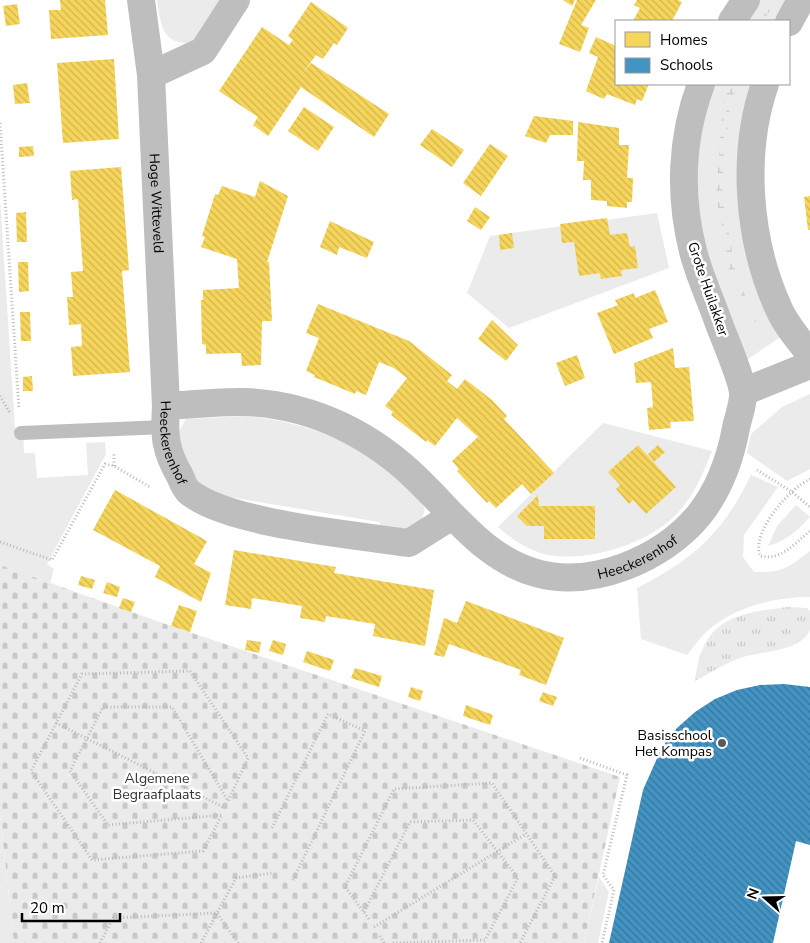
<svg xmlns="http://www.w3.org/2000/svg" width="810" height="943" viewBox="0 0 810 943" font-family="'Nunito Sans',sans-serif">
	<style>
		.grass { fill: #ebebeb }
		.wetland { fill: url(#wetland-marsh) }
		.cemetery { fill: url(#cemetery-stones) }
		.park { fill: url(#park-tufts) }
		.homes { fill: url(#homes-back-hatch) }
		.schools { fill: url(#schools-back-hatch) }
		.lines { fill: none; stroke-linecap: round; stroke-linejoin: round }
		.path { stroke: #b9b9b9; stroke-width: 3; stroke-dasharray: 1 2.5; stroke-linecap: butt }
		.lane { stroke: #bebebe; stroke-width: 14 }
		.street { stroke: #bebebe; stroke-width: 28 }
		.poi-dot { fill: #595959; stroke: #fff; stroke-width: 2 }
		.labels { text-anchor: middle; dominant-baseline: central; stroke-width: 5; stroke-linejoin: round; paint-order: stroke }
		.street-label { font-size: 14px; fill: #000; stroke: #fff }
		.poi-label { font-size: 14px; fill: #000; stroke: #fff; text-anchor: end }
		.park-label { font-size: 14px; fill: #323232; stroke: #fff }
	</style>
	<defs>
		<pattern id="wetland-marsh" width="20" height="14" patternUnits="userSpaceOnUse" patternTransform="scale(1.25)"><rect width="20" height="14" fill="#ebebeb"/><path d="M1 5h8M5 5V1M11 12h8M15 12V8" fill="none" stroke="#c8c8c8"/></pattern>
		<pattern id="cemetery-stones" width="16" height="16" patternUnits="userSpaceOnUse" patternTransform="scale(1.25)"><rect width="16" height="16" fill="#ebebeb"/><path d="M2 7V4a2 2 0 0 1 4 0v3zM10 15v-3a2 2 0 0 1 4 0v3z" fill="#c8c8c8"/></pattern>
		<pattern id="park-tufts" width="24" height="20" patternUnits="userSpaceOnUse" patternTransform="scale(1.25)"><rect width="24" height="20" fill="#ebebeb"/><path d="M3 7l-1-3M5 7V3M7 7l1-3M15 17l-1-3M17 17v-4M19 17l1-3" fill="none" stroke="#c8c8c8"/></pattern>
		<pattern id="homes-back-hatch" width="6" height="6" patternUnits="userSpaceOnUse" patternTransform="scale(1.25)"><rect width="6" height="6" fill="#f6d55c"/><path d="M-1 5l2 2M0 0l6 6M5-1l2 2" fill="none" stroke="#d1b54e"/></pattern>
		<pattern id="schools-back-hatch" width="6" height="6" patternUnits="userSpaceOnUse" patternTransform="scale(1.25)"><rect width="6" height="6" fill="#4393c3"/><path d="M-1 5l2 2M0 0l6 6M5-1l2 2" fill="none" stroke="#36769c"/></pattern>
	</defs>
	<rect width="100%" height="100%" fill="#fff"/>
	<!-- grass -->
	<g class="grass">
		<path d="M157,0H225L196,43C163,46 161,28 157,0Z"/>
		<path d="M758,0H792L780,21H744Z"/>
		<path d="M709,84H753L743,142L785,334L745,361L702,245L692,163Z"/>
		<path d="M0,198L15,428L23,429L24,453H35L37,478L88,475L86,443L105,442L106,454L47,564L54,569L50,583L0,565Z"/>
		<path d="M657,213L669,268L509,328L467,293L490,236Z"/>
		<path d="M810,394V469L787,481L747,453L751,434L782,407Z"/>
		<path d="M248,416C307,423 351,439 396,479C407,488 418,496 425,509L421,522L411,532L384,533L379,522L211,494L182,471L179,431L186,419Z"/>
		<path d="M603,423L712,451C704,471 696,491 682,508C654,542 597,560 554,556C532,553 514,541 498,527Z"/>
		<path d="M751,475L778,487L744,535L743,557L754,572C782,573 788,568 810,551V597C773,597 732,607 704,634C698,640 693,648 687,655L641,639L637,588C694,559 723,533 751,475Z"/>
		<path d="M796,505L810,517C797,531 786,541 768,546L777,526Z"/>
		<path d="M0,814L14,943H0Z"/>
		<path d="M599,877L609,892L598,943H584Z"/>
	</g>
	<!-- wetland -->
	<g class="wetland">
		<path d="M770,0H777L763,21H757Z"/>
		<path d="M730,84H738L730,105L722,185L735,272L762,335L730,274L716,195L723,103Z"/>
	</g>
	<!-- cemetery -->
	<path class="cemetery" d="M0,565L171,626L620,777L584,943H14L0,814Z"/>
	<!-- park -->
	<path class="park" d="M789,607L807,608L810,611C810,616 810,625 810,630C800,653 757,651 740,658C724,664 710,673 695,681C702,619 734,613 789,607Z"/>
	<!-- homes -->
	<g class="homes">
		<path d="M60,0H105L108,35L51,39L49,10H61Z"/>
		<path d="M563,0H575L572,6Z"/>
		<path d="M577,0H596L581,25L589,28L580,52L559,44Z"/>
		<path d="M637,0H678L682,2L672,21H633L640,8L634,5Z"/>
		<path d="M311,2L348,28L337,45L334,43L323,59L316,55L302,74L311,63L389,114L374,137L301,87L268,136L253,125L258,117L219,91L262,27L289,45L293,40L288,36Z"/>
		<path d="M17,4L20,24L6,26L3,6Z"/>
		<path d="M596,37L616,46V84H649L642,101L637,99L635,105L607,94L604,99L586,91L598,57L589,53Z"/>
		<path d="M114,59L119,139L63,143L57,63Z"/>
		<path d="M27,83L30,103L15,104L13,85Z"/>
		<path d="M304,107L334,127L318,151L288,131Z"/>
		<path d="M534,116L573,121V135H550L546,143L525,136Z"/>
		<path d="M578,122L619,128V145H629L627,178H633L632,202H627V208L607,206V201L591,200V180H583L584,161H577Z"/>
		<path d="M432,129L464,150L452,167L420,145Z"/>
		<path d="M490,144L508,156L481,196L463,183Z"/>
		<path d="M33,146L34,156L19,157V147Z"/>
		<path d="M121,167L129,270L122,271L130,372L73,376L71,347L82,346L81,324L69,325L67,297H73L71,272L83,271L78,199L72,200L70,171Z"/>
		<path d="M260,181L288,196L267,262H269L272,321H262L261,365L242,366L241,353L206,354V345L202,344L201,300H203V290L239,288L237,259L201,247L205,237L202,236L215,194L218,195L222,186L255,197Z"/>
		<path d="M810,196V230H808L804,197Z"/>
		<path d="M475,207L490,217L481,230L467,221Z"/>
		<path d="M26,212L27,242H17L16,213Z"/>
		<path d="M607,218L610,235L627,233L630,247L635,246L638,268L621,270L622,276L601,279L600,273L579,276L574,242L562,243L560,224Z"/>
		<path d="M330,221L374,242L367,258L339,247L337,255L320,247Z"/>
		<path d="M512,233L514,248L500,250L499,235Z"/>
		<path d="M18,262H28L29,291L19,292Z"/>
		<path d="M655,290L668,322L649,329L653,338L614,354L597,313L618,305L615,300L634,293L635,298Z"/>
		<path d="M318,304L409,341L452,375L447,381L457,389L465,379L492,400L507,416L504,419L554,473L531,494L522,484L496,508L489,501L487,503L457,471L459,469L452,461L478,437L457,418L435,446L427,440L426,442L391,415L393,412L385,406L407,378L394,368L379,362L366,395L356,391L355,394L314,377L315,375L306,371L319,338L306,333Z"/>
		<path d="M20,312H30L31,341H21Z"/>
		<path d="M492,320L518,345L506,361L478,339Z"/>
		<path d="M673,348L675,368L689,367L694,421L670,422L671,428L649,430L647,408L653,407L651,382L636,383L634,363Z"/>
		<path d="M577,355L585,378L565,386L556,363Z"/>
		<path d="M32,376L33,391H23V377Z"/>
		<path d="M638,445L676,487L646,514L633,500L629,504L616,489L620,485L608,472Z"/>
		<path d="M658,445L665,452L654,462L648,454Z"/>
		<path d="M115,490L207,541L194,564L211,573L201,602L155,577L160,566L93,530Z"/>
		<path d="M538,495L539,506H595V539H544V526H527L517,516Z"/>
		<path d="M234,550L336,567L334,573L434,590L425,646L373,636L375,624L326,616L325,622L300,618L302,606L252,598L251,609L225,605Z"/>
		<path d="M81,576L95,580L92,589L78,585Z"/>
		<path d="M107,582L120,587L117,597L103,593Z"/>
		<path d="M123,598L135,602L131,612L119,608Z"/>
		<path d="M466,601L564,638L546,685L519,675L521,670L449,644L444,657L434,655L444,618L457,623Z"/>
		<path d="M179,605L197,611L190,632L171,626Z"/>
		<path d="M247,640L261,642L259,653L245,650Z"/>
		<path d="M273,640L286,644L283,655L269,651Z"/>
		<path d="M307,651L334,660L330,671L303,662Z"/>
		<path d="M355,668L382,676L379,687L351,678Z"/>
		<path d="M411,687L423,691L420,701L408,697Z"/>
		<path d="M543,692L557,697L553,706L539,701Z"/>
		<path d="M466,705L493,715L490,725L463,716Z"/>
	</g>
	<!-- schools -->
	<path class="schools" d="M784,684L810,687V845L796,841L773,943H609L643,790L662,747L677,728L695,712L715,699L737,690L760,685Z"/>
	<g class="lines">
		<!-- path -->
		<g class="path">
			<path d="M0,123L19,409"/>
			<path d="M0,396L10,413"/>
			<path d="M114,466V454"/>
			<path d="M757,470L792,492L810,507"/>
			<path d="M810,479C789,489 751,532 760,556C781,561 794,544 810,531"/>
			<path d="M0,542L52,560L105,464L114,466L150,487"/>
			<path d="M190,671L248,758L228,801L172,707H103L70,771L108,825L222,815L203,851L92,860L31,771L82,674Z"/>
			<path d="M56,723L225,808"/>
			<path d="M580,758L627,775L603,875L614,890L602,943"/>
			<path d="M272,828L328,714L365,731L293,880"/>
			<path d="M364,912L410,822L473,820L518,878L485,940L391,943"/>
			<path d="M369,919L345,887L394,789L492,783L555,876L520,943"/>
			<path d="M374,927L526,834"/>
			<path d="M380,936L384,943"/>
			<path d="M100,943L113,918L217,913L238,943"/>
			<path d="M201,943L236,878L273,873"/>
		</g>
		<!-- lane -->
		<path class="lane" d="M21,433L165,427"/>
		<!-- street -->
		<g class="street">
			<path id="s1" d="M141,0L151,75L166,406C164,436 165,450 180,476C182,481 185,489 189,492C228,524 356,535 409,543L452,516"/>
			<path d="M732,21L746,0"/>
			<path d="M789,22L801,0"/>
			<path d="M151,75L203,51L236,0"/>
			<path d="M765,84C741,154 748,240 778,307C785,324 799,340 810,354"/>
			<path d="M743,392L810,365"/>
			<path id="s2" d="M166,406C192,405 219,401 246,402C313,405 373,435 420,482C456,517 486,559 536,573C592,589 663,559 699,515C719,490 730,460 736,428C738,417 744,403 743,392C741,376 724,338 718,321C710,298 699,275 693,251C679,196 681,138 701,84"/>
		</g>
	</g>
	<!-- markers -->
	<circle class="poi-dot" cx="722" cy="743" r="5"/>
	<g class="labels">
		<!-- street labels -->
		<g class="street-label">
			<text stroke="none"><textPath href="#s1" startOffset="204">Hoge Witteveld</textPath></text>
			<text transform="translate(708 289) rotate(71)">Grote Huilakker</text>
			<text stroke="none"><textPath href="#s1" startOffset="445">Heeckerenhof</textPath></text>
			<text stroke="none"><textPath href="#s2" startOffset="531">Heeckerenhof</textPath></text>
		</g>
		<!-- poi labels -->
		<g class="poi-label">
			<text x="712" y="735">Basisschool<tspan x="712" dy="16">Het Kompas</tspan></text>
		</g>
		<!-- park labels -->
		<g class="park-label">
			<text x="157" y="778">Algemene<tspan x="157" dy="16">Begraafplaats</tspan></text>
		</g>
	</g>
	<!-- legend -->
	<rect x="615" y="20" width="175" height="65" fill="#ffffff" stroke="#999999"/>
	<rect x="625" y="32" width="25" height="15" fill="#f6d55c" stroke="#999999"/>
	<text x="660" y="45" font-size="15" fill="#000000">Homes</text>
	<rect x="625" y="58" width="25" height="15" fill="#4393c3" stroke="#999999"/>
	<text x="660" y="70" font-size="15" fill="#000000">Schools</text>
	<!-- north arrow -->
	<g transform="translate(765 898) rotate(290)" stroke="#ffffff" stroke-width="4" paint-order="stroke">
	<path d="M0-4L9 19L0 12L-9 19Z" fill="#000000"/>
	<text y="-8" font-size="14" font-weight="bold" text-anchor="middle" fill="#000000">N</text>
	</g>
	<!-- scale -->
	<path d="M22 913v8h98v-8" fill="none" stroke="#000000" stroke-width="2.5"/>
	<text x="30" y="913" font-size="15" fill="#000000" stroke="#ffffff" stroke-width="4" paint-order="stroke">20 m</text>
</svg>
